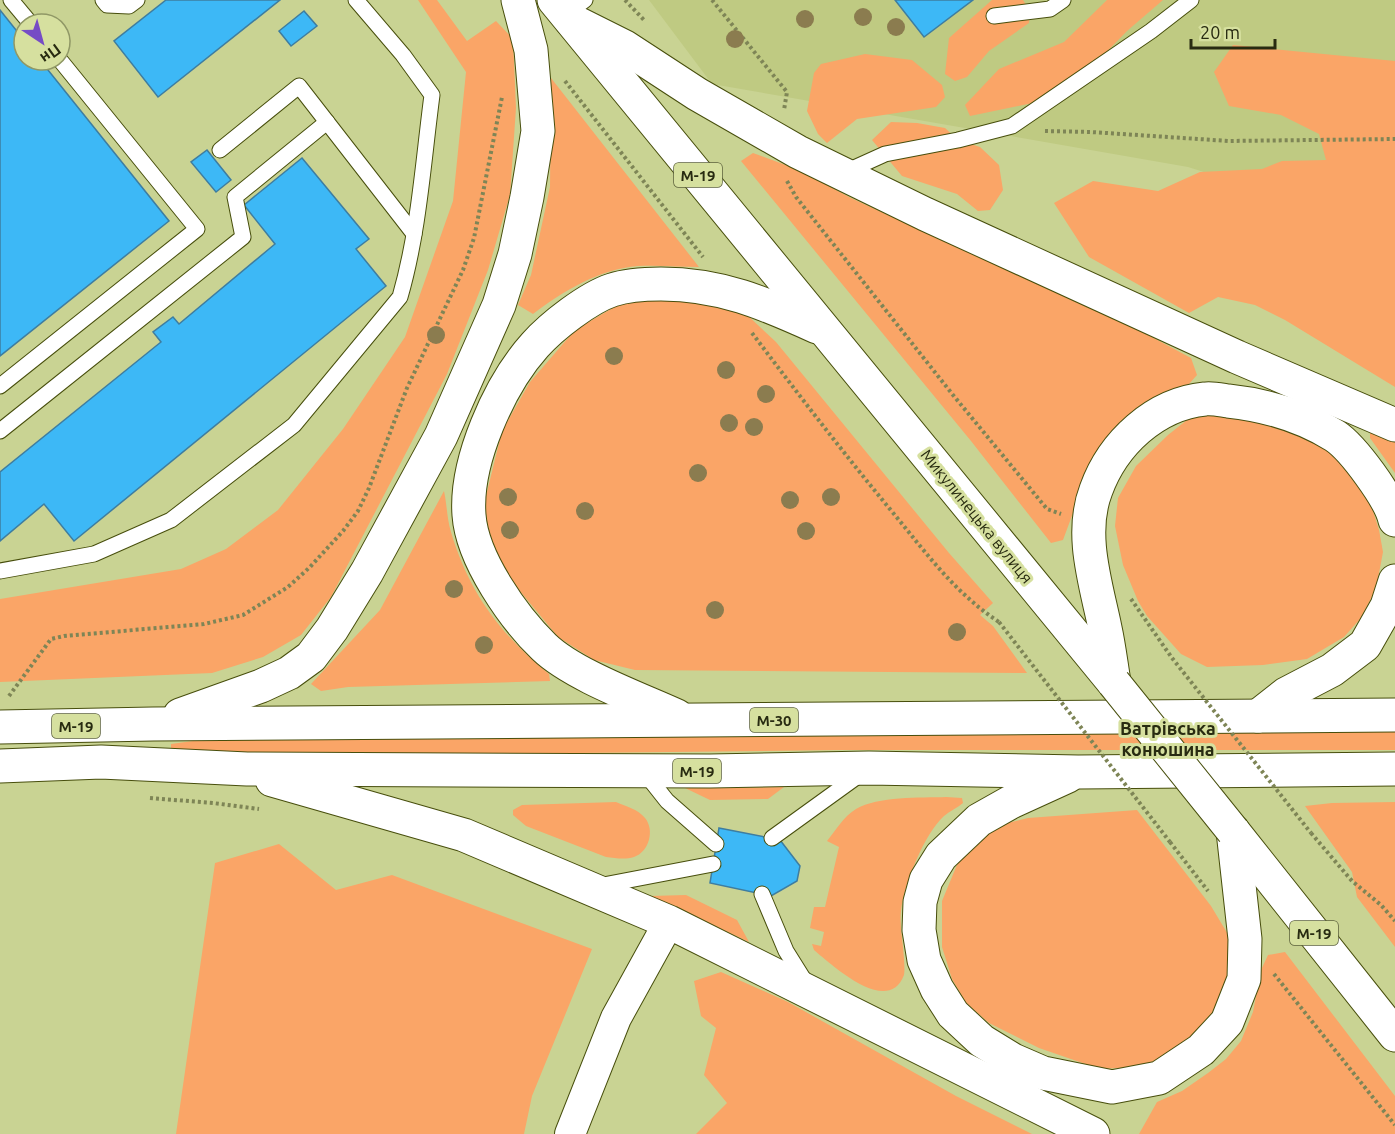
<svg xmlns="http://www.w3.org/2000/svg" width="1395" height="1134" viewBox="0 0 1395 1134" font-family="Ubuntu,sans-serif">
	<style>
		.built { fill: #bfca82 }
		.green { fill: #faa567 }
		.building { fill: #3db8f6; stroke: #3e7da0; stroke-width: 1.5 }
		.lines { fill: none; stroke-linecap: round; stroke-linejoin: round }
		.lane-casing { stroke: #474e0c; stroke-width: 17 }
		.street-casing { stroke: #474e0c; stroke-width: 32 }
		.highway-casing { stroke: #474e0c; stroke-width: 35 }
		.path { stroke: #7e8556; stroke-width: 4; stroke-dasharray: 3 3; stroke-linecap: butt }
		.lane { stroke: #fff; stroke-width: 15 }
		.street { stroke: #fff; stroke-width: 30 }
		.highway { stroke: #fff; stroke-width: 33 }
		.highway-bridge-casing { stroke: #474e0c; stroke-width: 35; stroke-linecap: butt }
		.path-bridge { stroke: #7e8556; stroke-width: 4; stroke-dasharray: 3 3; stroke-linecap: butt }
		.highway-bridge { stroke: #fff; stroke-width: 33 }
		.tree { fill: #8b7c4f }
		.labels { text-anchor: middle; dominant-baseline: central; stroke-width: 6; stroke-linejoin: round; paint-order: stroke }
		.shield { fill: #d6e09f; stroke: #5c613c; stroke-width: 1.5 }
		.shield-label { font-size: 15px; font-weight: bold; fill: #282b11 }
		.street-label { font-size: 16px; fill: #282b11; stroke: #d6e09f }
		.neighbourhood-label { font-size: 18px; font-weight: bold; fill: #282b11; stroke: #d6e09f }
	</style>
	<rect width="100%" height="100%" fill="#c9d393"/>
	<!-- built -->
	<path class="built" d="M649,0H1395V232L1188,167L712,84Z"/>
	<!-- green -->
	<g class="green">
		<path d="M418,0H437L467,41L496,21L513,39L516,108L510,195L488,270L447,374L331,597L301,635L263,657L212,673L0,682V599L181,569L226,549L278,510L343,429L405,337L453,201L466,72Z"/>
		<path d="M992,0H1023L1030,11L1029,23L989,51L967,77L955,81L945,74L949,38Z"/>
		<path d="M1107,0H1163L1127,31L1080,79L1047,100L970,116L965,105L999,69L1064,42Z"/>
		<path d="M1233,45L1395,61V387L1285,320L1255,305L1218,297L1189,313L1089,257L1054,203L1093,181L1158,191L1200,172L1262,169L1282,161L1326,160L1319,134L1281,115L1229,106L1214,72Z"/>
		<path d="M865,54L912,60L942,85L945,97L936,107L857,119L827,143L818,134L807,111L814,73L821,64Z"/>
		<path d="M551,78L699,267C679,267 659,265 638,266C600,269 563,291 533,314L518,305L531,275L550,187Z"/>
		<path d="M891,122L917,123L945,128L958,140L980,147L999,165L1003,190L990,210L978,211L957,194L902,176L872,140Z"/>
		<path d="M753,153L799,170L851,198L1148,335L1191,358L1197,375L1189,384L1145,402L1124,420L1104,443L1086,469L1080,494L1063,540L1051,543L971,441L741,161Z"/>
		<path d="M692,297L745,313L776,342L949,553L993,603L980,615L993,626L1027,673L635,670L594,660L558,637L500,567L488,539L485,500L502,431L530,382L575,330L616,306L651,299Z"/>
		<path d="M1234,410L1292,425L1337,455L1370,501L1379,530L1383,552L1376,589L1361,618L1344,637L1307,659L1263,665L1207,667L1181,654L1147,616L1138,601L1123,565L1115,526L1118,498L1136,466L1168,435L1192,416Z"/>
		<path d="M1370,433L1378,434L1395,442V473L1370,438Z"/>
		<path d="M444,491C447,505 447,519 451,532C469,593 501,635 549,674L550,681L348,687L321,691L311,684L380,610Z"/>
		<path d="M1395,729V750H841L410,755L181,751L171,748V744L215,738Z"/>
		<path d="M784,787L768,799L710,800L685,788Z"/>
		<path d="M946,797L962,798L963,803C957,808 950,811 944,816C924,834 904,885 901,911C900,917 901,924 901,929C902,938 906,970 904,975C888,1017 832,965 814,950L812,944L821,946L824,932L810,928L814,907H825L839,847L827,841C836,830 843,817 856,809C878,796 920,798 946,797Z"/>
		<path d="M616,802C625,806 638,809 645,818C655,830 649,852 634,857C625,860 615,858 606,857L526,826L513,815V810L522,805Z"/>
		<path d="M1395,802V947L1357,897L1352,872L1305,806L1332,803Z"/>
		<path d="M1137,810L1211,906L1232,941L1228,979L1212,1020L1167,1057L1136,1067L1100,1069L1039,1048L989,1023L966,1003L952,979L942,947V901L959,860L995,826L1028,818Z"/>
		<path d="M279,844L336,890L392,875L592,949L532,1096L524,1134H176L215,863Z"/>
		<path d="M686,895L737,920L749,942L650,896Z"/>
		<path d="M1285,952L1395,1096V1134H1139L1157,1102L1182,1091L1208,1073L1226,1059L1241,1041L1253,1012L1261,970L1268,955Z"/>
		<path d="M721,972L788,1002L956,1096L1032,1134H696L727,1103L704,1075L716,1028L701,1016L694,981Z"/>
	</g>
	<!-- building -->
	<g class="building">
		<path d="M166,0H280L158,97L114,41Z"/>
		<path d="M895,0H973L924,37Z"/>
		<path d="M0,10L24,40V60H40L169,221L0,356Z"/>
		<path d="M304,11L317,26L291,46L279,31Z"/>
		<path d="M207,150L231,180L216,192L191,162Z"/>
		<path d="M302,158L369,239L356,249L386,286L74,541L44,504L0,541V472L161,342L153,332L173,317L179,324L275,244L244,205Z"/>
		<path d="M719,828L780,840L800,866L797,881L771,896L710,883Z"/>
	</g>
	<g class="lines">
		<!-- lane casing -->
		<g class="lane-casing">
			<g id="lane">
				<path d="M11,0L31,24"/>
				<path d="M103,0L107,5L129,6L137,0"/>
				<path d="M566,14L585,0"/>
				<path d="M994,16L1050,9L1063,0"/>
				<path d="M220,150L299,86L414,234"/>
				<path d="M843,173L885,154L958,140L1012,126L1151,31L1191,0"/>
				<path d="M0,386L197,229L60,60"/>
				<path d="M0,431L243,237L235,197L327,122"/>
				<path d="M0,571L94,554L171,520L294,425L400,297C419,231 423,163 432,95L403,55L356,0"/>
				<path d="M644,772L667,801L716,844"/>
				<path d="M772,838L862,773"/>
				<path d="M598,886L713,864"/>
				<path d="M762,894L786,951L806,983"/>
			</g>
		</g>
		<!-- street casing -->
		<g class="street-casing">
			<path id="street" d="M570,1134L616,1018L669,922"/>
		</g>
		<!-- highway casing -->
		<g class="highway-casing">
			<g id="highway">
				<path d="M554,0L1114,683"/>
				<path d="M571,20L625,47L697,94L798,152L925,214L1237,357L1395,425"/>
				<path d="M1114,682C1111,664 1109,646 1105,628C1096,584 1079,534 1096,490C1113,443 1155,404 1205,399C1212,398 1221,400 1228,401C1265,405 1303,416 1335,436C1353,448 1390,498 1395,520"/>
				<path d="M180,715L261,686L289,673L311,657L332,629L367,572L441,436L499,305L515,254L527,197L538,131L531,50L518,0"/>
				<path d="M677,716C640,699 573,675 544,647C514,618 472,559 469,515C465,462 499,385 535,345C552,326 588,298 612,290C627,285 646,284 661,284C721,284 764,303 817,327"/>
				<path d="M1258,716L1286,694L1332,670L1365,645L1387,606L1395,581"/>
				<path d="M0,727L153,724L1395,715"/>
				<path d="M0,766L101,762L247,769L710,771L869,768L1078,772L1395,769"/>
				<path d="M1068,776L1011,802L979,820L941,856L926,880L920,902L919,930L924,960L937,989L953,1014L982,1041L1013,1060L1043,1073L1112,1087L1159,1078L1201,1050L1227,1022L1244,979L1245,939L1233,831"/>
				<path d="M272,780L464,835L669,922L1093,1134"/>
				<path d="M1233,831L1395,1035"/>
			</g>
		</g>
		<!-- path -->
		<g class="path">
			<path d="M625,0L644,20"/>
			<path d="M712,0L787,92L784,110"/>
			<path d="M565,81L703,257"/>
			<path d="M1045,131L1091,132L1229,141L1395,139"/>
			<path d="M787,181L796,197L953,395L1047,509L1061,514"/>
			<path d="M752,333C798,394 845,455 894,514C927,554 955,593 999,622"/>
			<path d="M1131,599L1172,658"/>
			<path d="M9,696L51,639L64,636L204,624L243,615L288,587L310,567L343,531L358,511L369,488L407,388L463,270L474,238L502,97"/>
			<path d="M150,798L213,803L259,809"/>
			<path d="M1311,833L1352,881L1381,905L1395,921"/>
			<path d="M1170,842L1208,891"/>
			<path d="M1274,974L1395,1125"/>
		</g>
		<!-- lane -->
		<use href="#lane" class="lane"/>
		<!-- street -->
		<use href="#street" class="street"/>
		<!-- highway -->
		<use href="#highway" class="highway"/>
		<!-- highway-bridge casing -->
		<g class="highway-bridge-casing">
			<path id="highway-bridge" d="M1114,683L1233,831"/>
		</g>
		<!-- path-bridge -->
		<g class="path-bridge">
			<path d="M999,622L1170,842"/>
			<path d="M1172,658L1311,833"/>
		</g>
		<!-- highway-bridge -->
		<use href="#highway-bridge" class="highway-bridge"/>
	</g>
	<!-- trees -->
	<g class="tree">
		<circle cx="863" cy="17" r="9"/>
		<circle cx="805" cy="19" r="9"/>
		<circle cx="896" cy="27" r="9"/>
		<circle cx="735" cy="39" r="9"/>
		<circle cx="436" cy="335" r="9"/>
		<circle cx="614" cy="356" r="9"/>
		<circle cx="726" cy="370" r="9"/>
		<circle cx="766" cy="394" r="9"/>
		<circle cx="729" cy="423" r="9"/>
		<circle cx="754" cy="427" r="9"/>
		<circle cx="698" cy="473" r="9"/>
		<circle cx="508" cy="497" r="9"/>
		<circle cx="831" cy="497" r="9"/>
		<circle cx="790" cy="500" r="9"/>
		<circle cx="585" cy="511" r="9"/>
		<circle cx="510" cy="530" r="9"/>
		<circle cx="806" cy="531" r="9"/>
		<circle cx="454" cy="589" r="9"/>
		<circle cx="715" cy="610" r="9"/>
		<circle cx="957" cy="632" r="9"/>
		<circle cx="484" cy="645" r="9"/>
	</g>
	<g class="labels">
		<!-- shield labels -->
		<g class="shield">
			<rect x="674" y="163" width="48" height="24" rx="4.5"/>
			<rect x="750" y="708" width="48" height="24" rx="4.5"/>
			<rect x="52" y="714" width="48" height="24" rx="4.5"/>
			<rect x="673" y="759" width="48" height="24" rx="4.5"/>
			<rect x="1290" y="921" width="48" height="24" rx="4.5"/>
		</g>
		<g class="shield-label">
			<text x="698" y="175">М-19</text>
			<text x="774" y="720">М-30</text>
			<text x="76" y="726">М-19</text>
			<text x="697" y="771">М-19</text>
			<text x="1314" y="933">М-19</text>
		</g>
		<!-- street labels -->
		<g class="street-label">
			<text transform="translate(977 516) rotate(51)">Микулинецька вулиця</text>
		</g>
		<!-- neighbourhood labels -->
		<g class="neighbourhood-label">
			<text x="1168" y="728">Ватрівська<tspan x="1168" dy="21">конюшина</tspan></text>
		</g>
	</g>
	<!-- north arrow -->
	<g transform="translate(42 42) rotate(144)"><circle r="28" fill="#d6e09f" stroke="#909866" stroke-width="1.5"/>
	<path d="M0-4.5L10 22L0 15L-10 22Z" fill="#764cc5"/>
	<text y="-9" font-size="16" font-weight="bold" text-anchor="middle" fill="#282b11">Пн</text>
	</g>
	<!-- scale -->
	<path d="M1191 39v9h84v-9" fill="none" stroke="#282b11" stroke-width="3"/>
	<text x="1200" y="39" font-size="18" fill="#282b11" stroke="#d6e09f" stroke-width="4.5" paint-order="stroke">20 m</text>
</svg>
